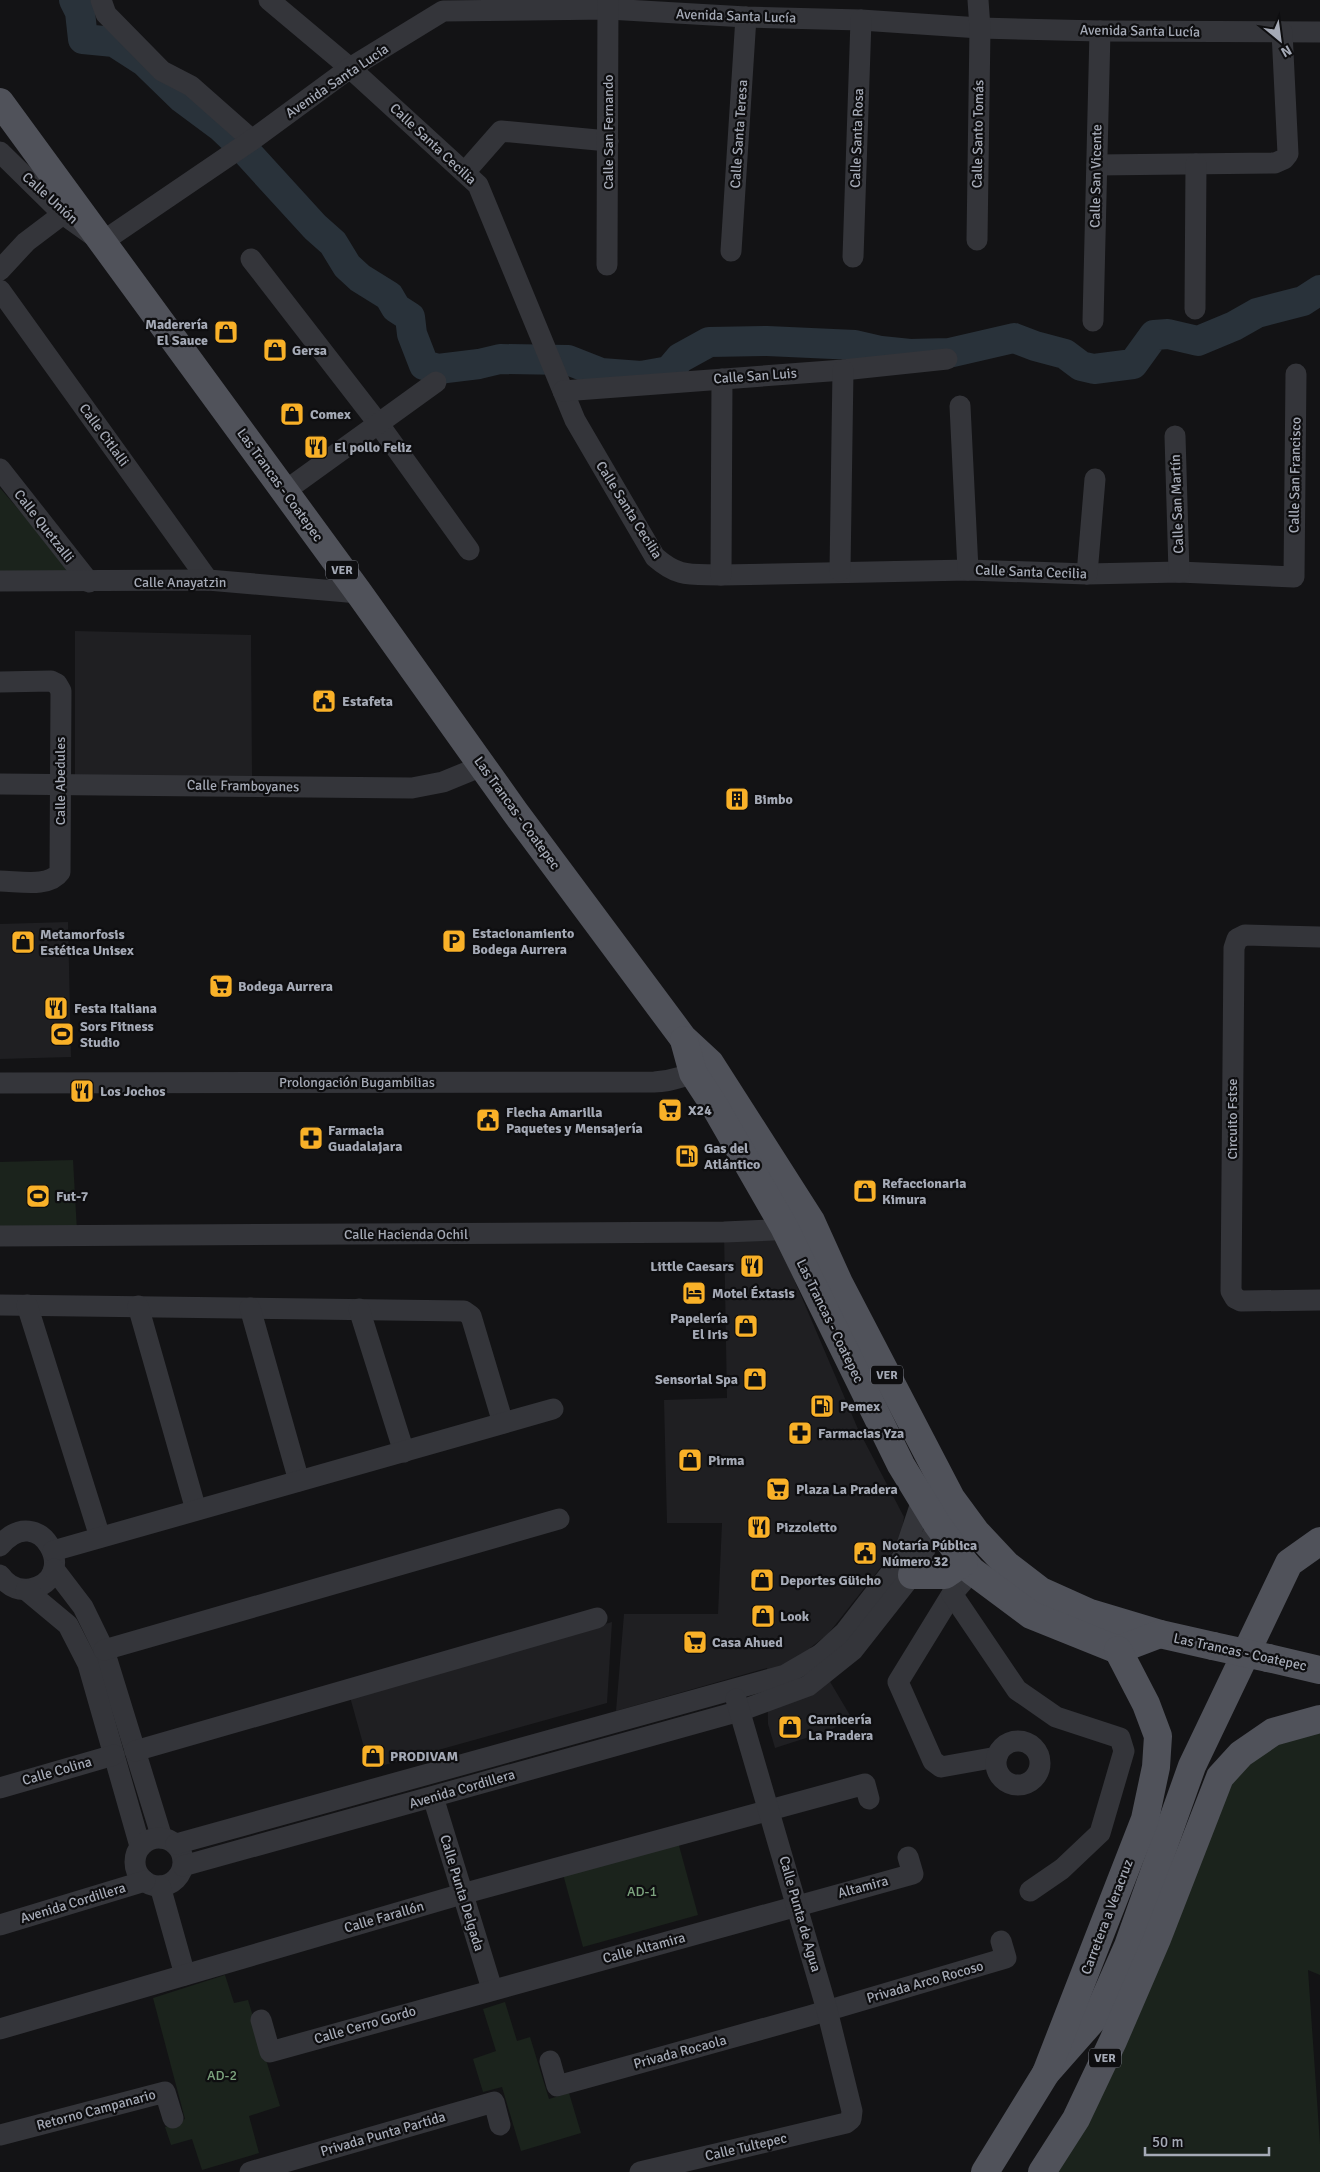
<svg xmlns="http://www.w3.org/2000/svg" width="1320" height="2172" viewBox="0 0 1320 2172" font-family="Signika,sans-serif">
	<style>
		.built { fill: #1f1f22 }
		.green { fill: #1b231c }
		.lines { fill: none; stroke-linecap: round; stroke-linejoin: round }
		.river { stroke: #29323a; stroke-width: 30 }
		.minor { stroke: #34353a; stroke-width: 21 }
		.major { stroke: #50525a; stroke-width: 28 }
		.major-bridge { stroke: #50525a; stroke-width: 28 }
		.labels { text-anchor: middle; dominant-baseline: central; stroke-width: 4.5; stroke-linejoin: round; paint-order: stroke }
		.shield { fill: #0e0e10; stroke: #787b84; stroke-width: 1 }
		.shield-label { font-size: 12px; font-weight: bold; fill: #a5aab6 }
		.street-label { font-size: 14px; fill: #a5aab6; stroke: #0e0e10 }
		.poi-label { font-size: 14px; font-weight: bold; fill: #a5aab6; stroke: #0e0e10; text-anchor: start }
		.park-label { font-size: 14px; fill: #7ba27d; stroke: #0e0e10 }
	</style>
	<rect width="100%" height="100%" fill="#131315"/>
	<!-- built -->
	<g class="built">
		<path d="M75,631L251,635L252,777L75,780Z"/>
		<path d="M68,922L71,1057L0,1059V924Z"/>
		<path d="M773,1230L858,1429L904,1517L900,1543L828,1634L810,1648L851,1717L831,1730L775,1748L768,1724L767,1668L616,1711L624,1614H718L722,1523H667L664,1400L727,1398L724,1232Z"/>
		<path d="M612,1622L607,1703L370,1769L350,1697Z"/>
	</g>
	<!-- green -->
	<g class="green">
		<path d="M0,488L75,575L0,572Z"/>
		<path d="M73,1160L77,1231H0V1162Z"/>
		<path d="M1320,1726V1975L1308,1970L1320,2144V2172H1046L1225,1790L1274,1740Z"/>
		<path d="M678,1842L698,1915L583,1947L563,1874Z"/>
		<path d="M225,1975L234,2003L248,2000L280,2106L249,2116L259,2153L202,2170L192,2139L171,2145L165,2127L185,2119L153,1998Z"/>
		<path d="M505,2002L517,2041L530,2037L549,2099L569,2093L581,2133L521,2151L502,2087L483,2092L473,2059L496,2051L483,2009Z"/>
	</g>
	<g class="lines">
		<!-- river -->
		<path class="river" d="M74,0L80,12L83,39L114,42L145,62L182,98L221,127L242,147L315,227L333,243L347,266L360,278L389,296L396,308L410,317L412,334L424,365L438,369L479,364L500,359L568,360L601,373L641,376L669,371L680,358L709,342L767,341L855,345L881,351L910,354L949,353L1014,338L1035,346L1065,354L1081,366L1094,369L1133,364L1154,335L1168,334L1198,341L1234,326L1257,313L1303,301L1320,290"/>
		<!-- minor -->
		<g class="minor">
			<path d="M101,0L106,14L162,71L191,86L252,140"/>
			<path d="M269,0L350,68L478,185L575,420L655,557C679,578 690,574 721,575L968,570L1087,574L1179,572L1294,577L1296,374"/>
			<path d="M0,152L63,214L102,242L252,140L350,68L443,11L608,9L746,17L861,20L980,28L1100,31L1320,32"/>
			<path d="M1097,165L1275,163L1284,159L1288,154L1282,32"/>
			<path d="M465,172L501,131L608,141"/>
			<path d="M977,240L980,28L978,0"/>
			<path d="M731,251L746,17"/>
			<path d="M853,257L861,20"/>
			<path d="M251,259L378,423L469,550"/>
			<path d="M607,265L608,0"/>
			<path d="M0,270L26,242L63,214"/>
			<path d="M0,290L208,580"/>
			<path d="M1195,309L1196,164"/>
			<path d="M1093,321L1100,31"/>
			<path d="M563,391L843,370L947,359"/>
			<path d="M960,406L968,570"/>
			<path d="M1175,436L1179,572"/>
			<path d="M0,469L89,582"/>
			<path d="M285,491L436,382"/>
			<path d="M840,571L843,370"/>
			<path d="M1087,574L1095,479"/>
			<path d="M721,575L722,379"/>
			<path d="M0,581L208,580L359,593"/>
			<path d="M0,682L51,681L57,684L61,691L60,872C49,888 18,881 0,881"/>
			<path d="M0,784L412,788L443,782L482,766"/>
			<path d="M1320,937L1245,935L1237,939L1234,948L1231,1291L1235,1298L1241,1301L1320,1300"/>
			<path d="M0,1083L654,1082C673,1081 689,1076 705,1066"/>
			<path d="M0,1236L724,1232L773,1230L799,1224"/>
			<path d="M0,1305L464,1311L471,1316L503,1423"/>
			<path d="M27,1305L100,1537"/>
			<path d="M138,1306L196,1510"/>
			<path d="M250,1308L299,1481"/>
			<path d="M359,1309L404,1452"/>
			<path d="M0,1546C39,1498 83,1579 30,1589C17,1591 7,1585 0,1575"/>
			<path d="M53,1551L553,1409"/>
			<path d="M54,1569L83,1607L104,1650L162,1838"/>
			<path d="M972,1571L952,1594L898,1682L933,1761L941,1767L997,1757"/>
			<path d="M26,1590L68,1625L88,1664L140,1846"/>
			<path d="M952,1594L1017,1690L1056,1717L1120,1738L1124,1751L1100,1833L1062,1869L1030,1891"/>
			<path d="M104,1650L559,1519"/>
			<circle cx="1018" cy="1763" r="22"/>
			<path d="M135,1751L597,1618"/>
			<path d="M0,1788L114,1755"/>
			<path d="M433,1797L492,1989"/>
			<circle cx="159" cy="1862" r="24"/>
			<path d="M176,1844L785,1675L821,1654L845,1632L903,1557L922,1500"/>
			<path d="M183,1866L740,1711L808,1686L853,1650L912,1575L944,1512"/>
			<path d="M160,1886L185,1975"/>
			<path d="M0,1925L145,1881"/>
			<path d="M261,2020L270,2052L913,1874L908,1857"/>
			<path d="M0,2029L462,1894L865,1784L869,1799"/>
			<path d="M550,2061L557,2086L809,2016L1006,1958L1001,1941"/>
			<path d="M0,2135L165,2092L173,2118"/>
			<path d="M250,2172L494,2102L500,2125"/>
			<path d="M640,2172L846,2123L851,2119L852,2111L827,2010L736,1699"/>
		</g>
		<!-- major -->
		<g class="major">
			<path d="M0,102L359,593L515,812L683,1038L710,1063L811,1221L839,1283L951,1498L976,1532L1007,1565L1041,1591L1090,1613L1160,1634L1213,1646"/>
			<path d="M684,1040L693,1073L714,1105L784,1227L901,1465L937,1524L964,1562L972,1571L1031,1615L1118,1650L1160,1634"/>
			<path d="M912,1575H945L964,1562"/>
			<path d="M1268,1658L1320,1670"/>
			<path d="M1046,2073L1098,2014L1128,1946L1192,1766L1289,1563L1320,1541"/>
			<path d="M985,2172L1046,2073L1145,1819L1156,1767L1158,1736L1146,1704L1118,1650"/>
			<path d="M1042,2172L1076,2119L1113,2041L1157,1939L1220,1777L1241,1754L1273,1732L1320,1719"/>
		</g>
		<!-- major-bridge -->
		<path class="major-bridge" d="M1213,1646L1268,1658"/>
	</g>
	<!-- icons -->
	<defs>
		<g id="shop-square" transform="scale(1.25)"><rect x="-9" y="-9" width="18" height="18" rx="4" fill="#f9b128" stroke="#0e0e10"/><path d="M-5-2.5h2.3a2.7 3.5 0 0 1 5.4 0H5L5.5 6h-11ZM-1.5-2.5h3a1.5 2.3 0 0 0-3 0Z" fill="#111"/></g>
		<g id="restaurant-square" transform="scale(1.25)"><rect x="-9" y="-9" width="18" height="18" rx="4" fill="#f9b128" stroke="#0e0e10"/><path d="M-5-6h1v4h1v-4h1v4h1v-4h1v5L-1.5 .5V6h-2V.5L-5-1ZM5-6V6H3V1.5H1.5Q1.5-4 5-6Z" fill="#111"/></g>
		<g id="civic-square" transform="scale(1.25)"><rect x="-9" y="-9" width="18" height="18" rx="4" fill="#f9b128" stroke="#0e0e10"/><path d="M-.6-6.5H3V-4.5H.6V-3L4-1V1h2V6H-6V1h2V-1L-.6-3ZM-1.2 2.5V6h2.4V2.5Z" fill="#111"/></g>
		<g id="building-square" transform="scale(1.25)"><rect x="-9" y="-9" width="18" height="18" rx="4" fill="#f9b128" stroke="#0e0e10"/><path d="M-4-6H4V6H1V3H-1V6H-4ZM-2.5-4.3h1.7v1.8h-1.7ZM.8-4.3h1.7v1.8H.8ZM-2.5-1h1.7V.8h-1.7ZM.8-1h1.7V.8H.8Z" fill="#111"/></g>
		<g id="parking-square" transform="scale(1.25)"><rect x="-9" y="-9" width="18" height="18" rx="4" fill="#f9b128" stroke="#0e0e10"/><path d="M-3.5-5.5H1a3.5 3.5 0 0 1 0 7H-1V5.5H-3.5ZM-1-3.4V-.6H.8a1.4 1.4 0 0 0 0-2.8Z" fill="#111"/></g>
		<g id="supermarket-square" transform="scale(1.25)"><rect x="-9" y="-9" width="18" height="18" rx="4" fill="#f9b128" stroke="#0e0e10"/><path d="M-6-5.5h2.5l.6 2H6L4.5 2H-2.5L-4.4-4H-6ZM-1.5 3.2a1.3 1.3 0 1 0 .1 0ZM3 3.2a1.3 1.3 0 1 0 .1 0Z" fill="#111"/></g>
		<g id="stadium-square" transform="scale(1.25)"><rect x="-9" y="-9" width="18" height="18" rx="4" fill="#f9b128" stroke="#0e0e10"/><path d="M0-5a6.5 5 0 1 0 0 10a6.5 5 0 1 0 0-10ZM-3.5-1.8h7v3.6h-7Z" fill="#111"/></g>
		<g id="pharmacy-square" transform="scale(1.25)"><rect x="-9" y="-9" width="18" height="18" rx="4" fill="#f9b128" stroke="#0e0e10"/><path d="M-2-6h4v4h4v4h-4v4h-4v-4h-4v-4h4Z" fill="#111"/></g>
		<g id="fuel-square" transform="scale(1.25)"><rect x="-9" y="-9" width="18" height="18" rx="4" fill="#f9b128" stroke="#0e0e10"/><path d="M-5.5-6h7V0h2V4h1.3V-2.5L3-4.5l.8-.8L6-3V5H2.5V1h-1V6h-7ZM-4.2-4.7v3.2H.2V-4.7Z" fill="#111"/></g>
		<g id="hotel-square" transform="scale(1.25)"><rect x="-9" y="-9" width="18" height="18" rx="4" fill="#f9b128" stroke="#0e0e10"/><path d="M-6-4.5h1.5V1H6V5H4.5V3h-9V5H-6ZM-4 0a1.8 1.8 0 1 1 3.6 0ZM.5 0V-2.5h3Q6-2.5 6 0Z" fill="#111"/></g>
	</defs>
	<g fill-rule="evenodd">
		<use href="#shop-square" x="226" y="332"/>
		<use href="#shop-square" x="275" y="350"/>
		<use href="#shop-square" x="292" y="414"/>
		<use href="#restaurant-square" x="316" y="447"/>
		<use href="#civic-square" x="324" y="701"/>
		<use href="#building-square" x="737" y="799"/>
		<use href="#parking-square" x="454" y="941"/>
		<use href="#shop-square" x="23" y="942"/>
		<use href="#supermarket-square" x="221" y="986"/>
		<use href="#restaurant-square" x="56" y="1008"/>
		<use href="#stadium-square" x="62" y="1034"/>
		<use href="#restaurant-square" x="82" y="1091"/>
		<use href="#supermarket-square" x="670" y="1110"/>
		<use href="#civic-square" x="488" y="1120"/>
		<use href="#pharmacy-square" x="311" y="1138"/>
		<use href="#fuel-square" x="687" y="1156"/>
		<use href="#shop-square" x="865" y="1191"/>
		<use href="#stadium-square" x="38" y="1196"/>
		<use href="#restaurant-square" x="752" y="1266"/>
		<use href="#hotel-square" x="694" y="1293"/>
		<use href="#shop-square" x="746" y="1326"/>
		<use href="#shop-square" x="755" y="1379"/>
		<use href="#fuel-square" x="822" y="1406"/>
		<use href="#pharmacy-square" x="800" y="1433"/>
		<use href="#shop-square" x="690" y="1460"/>
		<use href="#supermarket-square" x="778" y="1489"/>
		<use href="#restaurant-square" x="759" y="1527"/>
		<use href="#civic-square" x="865" y="1553"/>
		<use href="#shop-square" x="762" y="1580"/>
		<use href="#shop-square" x="763" y="1616"/>
		<use href="#supermarket-square" x="695" y="1642"/>
		<use href="#shop-square" x="790" y="1727"/>
		<use href="#shop-square" x="373" y="1756"/>
	</g>
	<g class="labels">
		<!-- shield labels -->
		<g class="shield">
			<rect x="326" y="560.5" width="32" height="19" rx="4"/>
			<rect x="871" y="1365.5" width="32" height="19" rx="4"/>
			<rect x="1089" y="2048.5" width="32" height="19" rx="4"/>
		</g>
		<g class="shield-label">
			<text x="342" y="570">VER</text>
			<text x="887" y="1375">VER</text>
			<text x="1105" y="2058">VER</text>
		</g>
		<!-- street labels -->
		<g class="street-label">
			<text transform="translate(736 16) rotate(2)">Avenida Santa Lucía</text>
			<text transform="translate(1140 31) rotate(1)">Avenida Santa Lucía</text>
			<text transform="translate(337 81) rotate(-34)">Avenida Santa Lucía</text>
			<text transform="translate(608 132) rotate(-90)">Calle San Fernando</text>
			<text transform="translate(739 134) rotate(-86)">Calle Santa Teresa</text>
			<text transform="translate(978 134) rotate(-89)">Calle Santo Tomás</text>
			<text transform="translate(857 138) rotate(-88)">Calle Santa Rosa</text>
			<text transform="translate(433 144) rotate(43)">Calle Santa Cecilia</text>
			<text transform="translate(1096 176) rotate(-89)">Calle San Vicente</text>
			<text transform="translate(50 198) rotate(42)">Calle Unión</text>
			<text transform="translate(755 376) rotate(-4)">Calle San Luis</text>
			<text transform="translate(104 435) rotate(54)">Calle Citlalli</text>
			<text transform="translate(1295 475) rotate(-89)">Calle San Francisco</text>
			<text transform="translate(280 485) rotate(54)">Las Trancas - Coatepec</text>
			<text transform="translate(1177 504) rotate(-92)">Calle San Martín</text>
			<text transform="translate(629 510) rotate(58)">Calle Santa Cecilia</text>
			<text transform="translate(44 526) rotate(52)">Calle Quetzalli</text>
			<text transform="translate(1031 572) rotate(2)">Calle Santa Cecilia</text>
			<text x="180" y="582">Calle Anayatzin</text>
			<text transform="translate(60 781) rotate(-90)">Calle Abedules</text>
			<text transform="translate(243 786) rotate(1)">Calle Framboyanes</text>
			<text transform="translate(517 813) rotate(54)">Las Trancas - Coatepec</text>
			<text x="357" y="1082">Prolongación Bugambilias</text>
			<text transform="translate(1232 1119) rotate(-90)">Circuito Fstse</text>
			<text x="406" y="1234">Calle Hacienda Ochil</text>
			<text transform="translate(830 1321) rotate(64)">Las Trancas - Coatepec</text>
			<text transform="translate(1240 1652) rotate(12)">Las Trancas - Coatepec</text>
			<text transform="translate(57 1771) rotate(-16)">Calle Colina</text>
			<text transform="translate(462 1789) rotate(-16)">Avenida Cordillera</text>
			<text transform="translate(863 1887) rotate(-15)">Altamira</text>
			<text transform="translate(462 1893) rotate(73)">Calle Punta Delgada</text>
			<text transform="translate(73 1903) rotate(-17)">Avenida Cordillera</text>
			<text transform="translate(800 1914) rotate(74)">Calle Punta de Agua</text>
			<text transform="translate(384 1917) rotate(-16)">Calle Farallón</text>
			<text transform="translate(1107 1917) rotate(-69)">Carretera a Veracruz</text>
			<text transform="translate(644 1948) rotate(-15)">Calle Altamira</text>
			<text transform="translate(925 1982) rotate(-16)">Privada Arco Rocoso</text>
			<text transform="translate(365 2025) rotate(-16)">Calle Cerro Gordo</text>
			<text transform="translate(680 2052) rotate(-15)">Privada Rocaola</text>
			<text transform="translate(96 2110) rotate(-15)">Retorno Campanario</text>
			<text transform="translate(383 2134) rotate(-16)">Privada Punta Partida</text>
			<text transform="translate(746 2147) rotate(-13)">Calle Tultepec</text>
		</g>
		<!-- poi labels -->
		<g class="poi-label">
			<text x="208" y="324" text-anchor="end">Maderería<tspan x="208" dy="16">El Sauce</tspan></text>
			<text x="292" y="350">Gersa</text>
			<text x="310" y="414">Comex</text>
			<text x="334" y="447">El pollo Feliz</text>
			<text x="342" y="701">Estafeta</text>
			<text x="754" y="799">Bimbo</text>
			<text x="472" y="933">Estacionamiento<tspan x="472" dy="16">Bodega Aurrera</tspan></text>
			<text x="40" y="934">Metamorfosis<tspan x="40" dy="16">Estética Unisex</tspan></text>
			<text x="238" y="986">Bodega Aurrera</text>
			<text x="74" y="1008">Festa Italiana</text>
			<text x="80" y="1026">Sors Fitness<tspan x="80" dy="16">Studio</tspan></text>
			<text x="100" y="1091">Los Jochos</text>
			<text x="688" y="1110">X24</text>
			<text x="506" y="1112">Flecha Amarilla<tspan x="506" dy="16">Paquetes y Mensajería</tspan></text>
			<text x="328" y="1130">Farmacia<tspan x="328" dy="16">Guadalajara</tspan></text>
			<text x="704" y="1148">Gas del<tspan x="704" dy="16">Atlántico</tspan></text>
			<text x="882" y="1183">Refaccionaria<tspan x="882" dy="16">Kimura</tspan></text>
			<text x="56" y="1196">Fut-7</text>
			<text x="734" y="1266" text-anchor="end">Little Caesars</text>
			<text x="712" y="1293">Motel Éxtasis</text>
			<text x="728" y="1318" text-anchor="end">Papelería<tspan x="728" dy="16">El Iris</tspan></text>
			<text x="738" y="1379" text-anchor="end">Sensorial Spa</text>
			<text x="840" y="1406">Pemex</text>
			<text x="818" y="1433">Farmacias Yza</text>
			<text x="708" y="1460">Pirma</text>
			<text x="796" y="1489">Plaza La Pradera</text>
			<text x="776" y="1527">Pizzoletto</text>
			<text x="882" y="1545">Notaría Pública<tspan x="882" dy="16">Número 32</tspan></text>
			<text x="780" y="1580">Deportes Güicho</text>
			<text x="780" y="1616">Look</text>
			<text x="712" y="1642">Casa Ahued</text>
			<text x="808" y="1719">Carnicería<tspan x="808" dy="16">La Pradera</tspan></text>
			<text x="390" y="1756">PRODIVAM</text>
		</g>
		<!-- park labels -->
		<g class="park-label">
			<text x="642" y="1891">AD-1</text>
			<text x="222" y="2075">AD-2</text>
		</g>
	</g>
	<!-- north arrow -->
	<g transform="translate(1280 40) rotate(151)" stroke="#0e0e10" stroke-width="4" paint-order="stroke">
	<path d="M0-4L9 19L0 12L-9 19Z" fill="#a5aab6"/>
	<text y="-8" font-size="14" font-weight="bold" text-anchor="middle" fill="#a5aab6">N</text>
	</g>
	<!-- scale -->
	<path d="M1145 2147v8h124v-8" fill="none" stroke="#a5aab6" stroke-width="2.5"/>
	<text x="1152" y="2147" font-size="15" fill="#a5aab6" stroke="#0e0e10" stroke-width="4" paint-order="stroke">50 m</text>
</svg>
